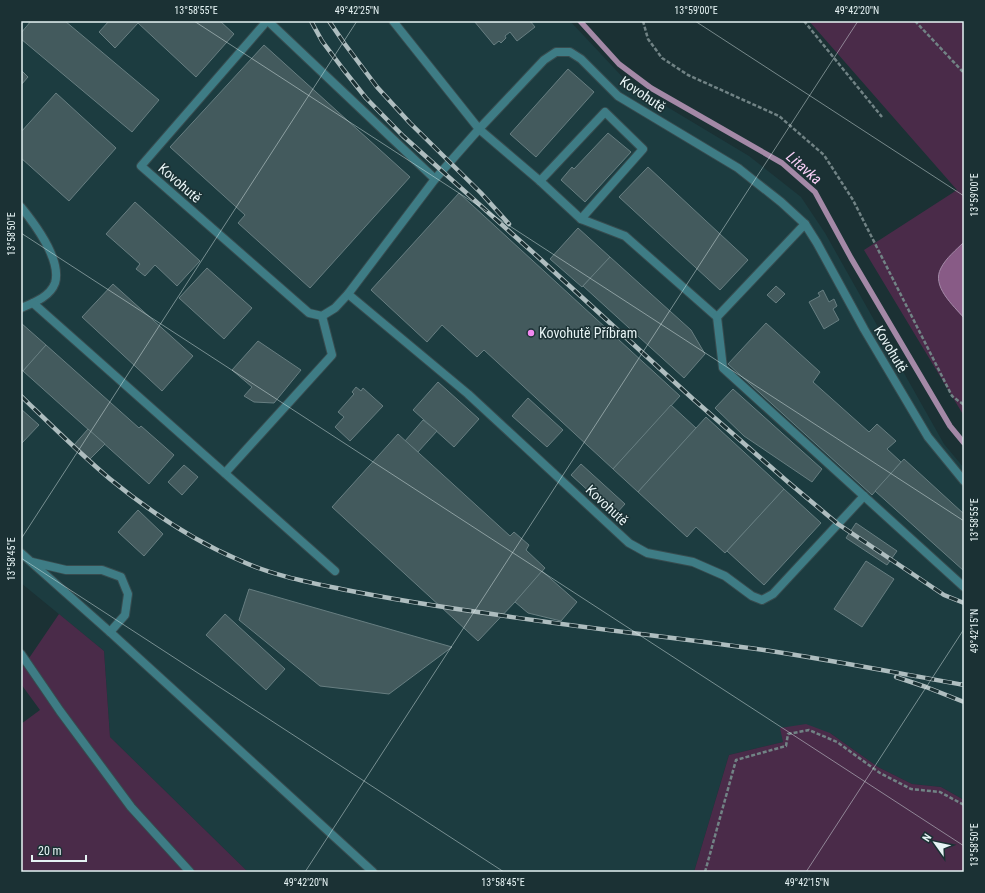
<svg xmlns="http://www.w3.org/2000/svg" width="985" height="893" viewBox="0 0 985 893" font-family="'Roboto Condensed',sans-serif">
	<style>
		.built { fill: #1c3c40 }
		.green { fill: #4a2b49 }
		.water { fill: #885b86; stroke: #a489a7 }
		.lines { fill: none; stroke-linecap: round; stroke-linejoin: round }
		.stream { stroke: #a489a7; stroke-width: 5.5 }
		.building { fill: #435a5d; stroke: #677e81 }
		.lane-casing { stroke: #374c4f; stroke-width: 10 }
		.street-casing { stroke: #374c4f; stroke-width: 10 }
		.path { stroke: #718385; stroke-width: 2.5; stroke-dasharray: 4 2; stroke-linecap: butt }
		.lane { stroke: #3e7c85; stroke-width: 8 }
		.street { stroke: #3e7c85; stroke-width: 8 }
		.rail-casing { stroke: #aebdbf; stroke-width: 4.5 }
		.rail { stroke: #1b3134; stroke-width: 3; stroke-dasharray: 9; stroke-linecap: butt }
		.ticks { fill: none; stroke: #e6f3f4; stroke-width: 1; stroke-opacity: 0.45 }
		.poi-dot { fill: #f389f1; stroke: #1b3134; stroke-width: 1.5 }
		.labels { text-anchor: middle; dominant-baseline: central; stroke-width: 3; stroke-linejoin: round; paint-order: stroke }
		.street-label { font-size: 14px; fill: #e6f3f4; stroke: #1b3134 }
		.poi-label { font-size: 14px; fill: #e6f3f4; stroke: #1b3134; text-anchor: start }
		.water-label { font-size: 15px; font-style: italic; fill: #fad0f8; stroke: #1b3134 }
		.neatline { fill: none; stroke: #e6f3f4; stroke-width: 1.5 }
		.ticks-label { font-size: 10px; text-anchor: middle; fill: #e6f3f4 }
	</style>
	<rect width="100%" height="100%" fill="#1b3134"/>
	<!-- built -->
	<path class="built" d="M21,21H570L629,84L749,156L801,197L825,233L944,444L964,468V800L941,787L912,784L878,767L830,733L783,742L729,755L694,872H248L110,737L104,651L21,583Z"/>
	<!-- green -->
	<g class="green">
		<path d="M809,21H964V242L941,268L938,276L939,284L942,289L964,318V416L864,250L957,190Z"/>
		<path d="M59,614L104,651L110,737L248,872H21V724L40,710L21,684V670Z"/>
		<path d="M806,724L830,733L878,767L912,784L941,787L964,800V872H694L729,755L783,742L780,728Z"/>
	</g>
	<!-- water -->
	<path class="water" d="M964,242V318C953,305 931,286 941,268C946,258 956,250 964,242Z"/>
	<g class="lines">
		<!-- stream -->
		<path class="stream" d="M580,21L619,64L651,88L782,163L815,192L851,258L950,426L964,443"/>
	</g>
	<!-- building -->
	<g class="building">
		<path d="M31,21H65L159,100L132,132L21,39V33Z"/>
		<path d="M109,21H220L234,34L196,77L138,23L115,48L99,32Z"/>
		<path d="M474,21H530L535,27L517,41L510,32L505,36L506,38L501,43L499,41L494,45Z"/>
		<path d="M264,45L410,177L310,288L238,223L245,215L170,147Z"/>
		<path d="M568,69L594,92L536,157L510,134Z"/>
		<path d="M21,70L28,77L21,85Z"/>
		<path d="M56,93L116,148L69,201L21,158V132Z"/>
		<path d="M608,133L631,152L585,202L561,180L572,167L574,169Z"/>
		<path d="M648,167L748,260L720,290L619,197Z"/>
		<path d="M459,193L680,396L613,469L484,350L477,357L442,325L427,342L371,290Z"/>
		<path d="M135,202L200,261L177,286L155,265L145,276L136,269L140,264L106,234Z"/>
		<path d="M578,228L610,257L582,287L550,259Z"/>
		<path d="M610,257L691,330L705,354L684,378L583,286Z"/>
		<path d="M207,268L252,308L224,339L179,298Z"/>
		<path d="M113,284L193,356L162,391L82,317Z"/>
		<path d="M776,286L785,294L776,303L767,295Z"/>
		<path d="M823,290L829,302L834,299L837,306L833,309L839,320L824,329L809,302L820,296L818,293Z"/>
		<path d="M21,323L46,345L23,371L21,369Z"/>
		<path d="M766,323L820,372L813,382L869,432L877,424L896,441L887,449L901,462L872,495L728,364Z"/>
		<path d="M258,341L301,370L274,403L254,402L244,396L252,387L232,370Z"/>
		<path d="M46,345L139,428L141,426L174,455L149,484L23,371Z"/>
		<path d="M438,382L479,419L454,447L413,410Z"/>
		<path d="M356,387L361,391L363,388L383,406L350,441L335,427L344,417L338,412L354,394L352,392Z"/>
		<path d="M733,389L822,469L812,482L744,436L715,408Z"/>
		<path d="M528,398L563,430L547,447L512,416Z"/>
		<path d="M671,405L696,428L638,492L613,469Z"/>
		<path d="M21,409L39,425L21,444Z"/>
		<path d="M706,417L784,489L725,553L696,527L687,537L638,492Z"/>
		<path d="M423,420L437,431L418,452L405,441Z"/>
		<path d="M88,429L105,444L90,459L74,445Z"/>
		<path d="M398,434L510,536L514,532L529,545L526,550L545,568L515,602L478,641L332,507Z"/>
		<path d="M904,459L964,514V571L875,491Z"/>
		<path d="M581,464L625,504L615,515L571,475Z"/>
		<path d="M184,465L198,477L182,495L168,482Z"/>
		<path d="M784,489L821,523L764,585L727,551Z"/>
		<path d="M138,510L163,534L144,556L118,532Z"/>
		<path d="M856,523L897,551L887,565L846,538Z"/>
		<path d="M866,561L894,579L862,627L834,609Z"/>
		<path d="M542,571L577,602L561,621L528,613L515,602Z"/>
		<path d="M249,589L452,647L389,694L320,686L239,620Z"/>
		<path d="M225,614L285,669L266,690L206,635Z"/>
	</g>
	<g class="lines">
		<!-- lane casing -->
		<g class="lane-casing">
			<g id="lane">
				<path d="M267,21L141,166L309,313L322,316L335,308L348,294L435,179L479,129L540,181L581,219L625,236L717,317L723,368L964,587"/>
				<path d="M268,21L435,179"/>
				<path d="M393,21L479,129L544,60L556,52H570L581,59L618,96L738,168L781,202L805,224"/>
				<path d="M540,181L605,112L643,149L581,219"/>
				<path d="M21,207C34,223 62,260 55,283C50,297 33,303 21,308"/>
				<path d="M348,294L468,394L629,543L647,553L693,562L725,576L752,596L762,600L773,594L864,496"/>
				<path d="M33,303L335,571"/>
				<path d="M717,317L805,224L817,243L864,329L928,437L964,481"/>
				<path d="M225,473L332,355L322,316"/>
				<path d="M21,553L110,632L373,872"/>
				<path d="M32,562L66,570H102L121,577L128,594L125,615L110,632"/>
			</g>
		</g>
		<!-- street casing -->
		<g class="street-casing">
			<path id="street" d="M21,654L60,711L131,807L190,872"/>
		</g>
		<!-- path -->
		<g class="path">
			<path d="M643,21L648,39L662,58L688,75L779,116L824,155L853,200L952,396L964,405"/>
			<path d="M804,21L882,117"/>
			<path d="M915,21L964,73"/>
			<path d="M705,872L736,760L786,746L788,734L809,730L837,742L880,773L911,789L940,792L964,805"/>
		</g>
		<!-- lane -->
		<use href="#lane" class="lane"/>
		<!-- street -->
		<use href="#street" class="street"/>
		<!-- rail casing -->
		<g class="rail-casing">
			<g id="rail">
				<path d="M311,21L322,41L343,69L366,98L403,136L538,257L693,399L788,482L838,524L944,595L964,603"/>
				<path d="M329,21L344,43L377,87L410,123L481,193L509,224"/>
				<path d="M21,396C50,424 79,453 110,479C148,510 194,541 239,560C271,575 307,582 341,589C391,599 441,607 492,614C582,628 673,637 764,650C831,660 897,673 964,685"/>
				<path d="M896,677L926,687L964,702"/>
			</g>
		</g>
		<!-- rail -->
		<use href="#rail" class="rail"/>
	</g>
	<!-- ticks -->
	<path class="ticks" d="M194,21L964,521M695,21L964,196M21,233L964,846M21,539L357,21M21,558L504,872M305,872L858,21M806,872L964,629"/>
	<!-- markers -->
	<circle class="poi-dot" cx="531" cy="333" r="4"/>
	<g class="labels">
		<!-- street labels -->
		<g class="street-label">
			<text transform="translate(643 94) rotate(34)">Kovohutě</text>
			<text transform="translate(180 183) rotate(41)">Kovohutě</text>
			<text transform="translate(891 349) rotate(59)">Kovohutě</text>
			<text transform="translate(607 505) rotate(43)">Kovohutě</text>
		</g>
		<!-- poi labels -->
		<g class="poi-label">
			<text x="539" y="333">Kovohutě Příbram</text>
		</g>
		<!-- water labels -->
		<g class="water-label">
			<text transform="translate(804 168) rotate(41)">Litavka</text>
		</g>
	</g>
	<!-- border -->
	<rect width="985" height="893" fill="none" stroke="#1b3134" stroke-width="44"/>
	<!-- north arrow -->
	<g transform="translate(935 843) rotate(303)" stroke="#1b3134" stroke-width="3" paint-order="stroke">
	<path d="M0-3L7 15L0 10L-7 15Z" fill="#e6f3f4"/>
	<text y="-6" font-size="11" font-weight="bold" text-anchor="middle" fill="#e6f3f4">N</text>
	</g>
	<!-- scale -->
	<path d="M32 855v6h54v-6" fill="none" stroke="#e6f3f4" stroke-width="2"/>
	<text x="38" y="855" font-size="12" fill="#e6f3f4" stroke="#1b3134" stroke-width="3" paint-order="stroke">20 m</text>
	<rect x="22" y="22" width="941" height="849" class="neatline"/>
	<g class="ticks-label">
		<text x="196" y="14">13°58'55"E</text>
		<text x="357" y="14">49°42'25"N</text>
		<text x="696" y="14">13°59'00"E</text>
		<text x="857" y="14">49°42'20"N</text>
		<text transform="translate(974 195) rotate(-90)" y="4">13°59'00"E</text>
		<text transform="translate(11 234) rotate(-90)" y="4">13°58'50"E</text>
		<text transform="translate(974 520) rotate(-90)" y="4">13°58'55"E</text>
		<text transform="translate(11 559) rotate(-90)" y="4">13°58'45"E</text>
		<text transform="translate(974 631) rotate(-90)" y="4">49°42'15"N</text>
		<text transform="translate(974 845) rotate(-90)" y="4">13°58'50"E</text>
		<text x="306" y="886">49°42'20"N</text>
		<text x="503" y="886">13°58'45"E</text>
		<text x="807" y="886">49°42'15"N</text>
	</g>
</svg>
